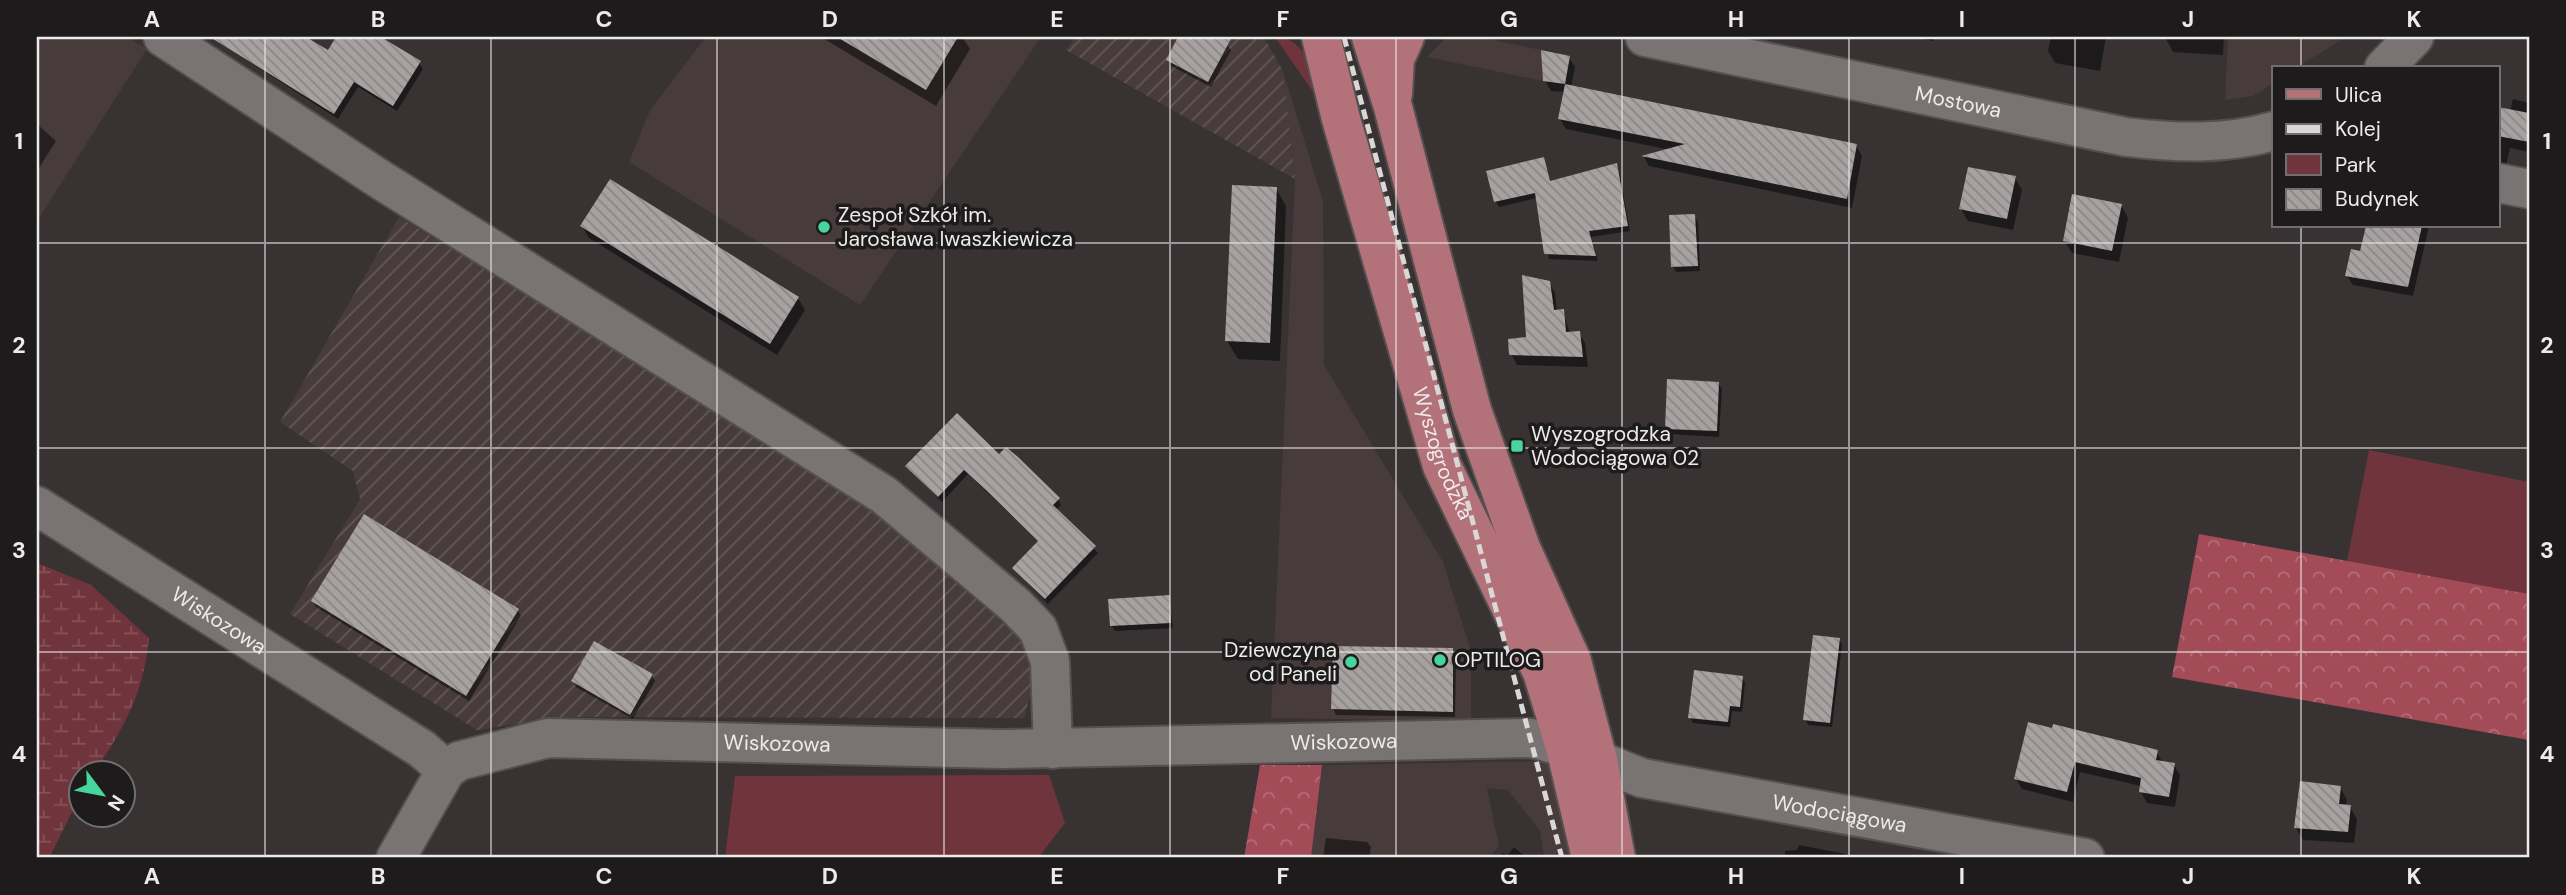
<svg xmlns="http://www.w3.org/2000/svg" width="2566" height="895" viewBox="0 0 2566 895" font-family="'DM Sans',sans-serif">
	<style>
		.built { fill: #473b3c }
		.industrial { fill: url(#industrial-furrows) }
		.green { fill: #70343c }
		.forest { fill: url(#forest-crowns) }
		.wetland { fill: url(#wetland-marsh) }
		.shadow { fill: #0007 }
		.building { fill: url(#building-back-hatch) }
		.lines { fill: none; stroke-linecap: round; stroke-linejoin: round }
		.minor-casing { stroke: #555050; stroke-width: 42 }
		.major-casing { stroke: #555050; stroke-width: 42 }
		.minor { stroke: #797373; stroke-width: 38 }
		.major { stroke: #b37179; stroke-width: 38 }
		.rail { stroke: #dad7d7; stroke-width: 5; stroke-dasharray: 10 5; stroke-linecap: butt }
		.grid { fill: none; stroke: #edeaea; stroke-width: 2; stroke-opacity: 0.55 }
		.poi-dot { fill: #48d49d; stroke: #1d1b1b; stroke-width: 2.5 }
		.labels { text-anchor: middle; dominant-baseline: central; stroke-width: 7; stroke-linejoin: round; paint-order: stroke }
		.street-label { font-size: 21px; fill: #edeaea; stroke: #1d1b1b }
		.poi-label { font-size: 21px; fill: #edeaea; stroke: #1d1b1b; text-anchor: start }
		.neatline { fill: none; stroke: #edeaea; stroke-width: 2.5 }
		.grid-label { font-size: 23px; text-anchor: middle; font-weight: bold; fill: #edeaea }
	</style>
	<defs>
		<pattern id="industrial-furrows" width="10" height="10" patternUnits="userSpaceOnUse" patternTransform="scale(1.75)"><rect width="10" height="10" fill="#473b3c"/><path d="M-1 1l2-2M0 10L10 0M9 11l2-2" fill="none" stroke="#625858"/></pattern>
		<pattern id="forest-crowns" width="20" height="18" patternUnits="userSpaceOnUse" patternTransform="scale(1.75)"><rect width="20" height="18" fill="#a44b58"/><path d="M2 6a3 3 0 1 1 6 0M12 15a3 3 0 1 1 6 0" fill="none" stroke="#b56e78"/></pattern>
		<pattern id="wetland-marsh" width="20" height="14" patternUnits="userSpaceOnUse" patternTransform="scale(1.75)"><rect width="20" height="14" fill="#70343c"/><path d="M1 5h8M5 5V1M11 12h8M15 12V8" fill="none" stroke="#855258"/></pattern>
		<pattern id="building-back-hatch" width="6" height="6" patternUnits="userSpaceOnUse" patternTransform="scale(1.75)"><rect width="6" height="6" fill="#a8a1a2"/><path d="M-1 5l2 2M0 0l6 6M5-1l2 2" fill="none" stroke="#8b8686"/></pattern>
	</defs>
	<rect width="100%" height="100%" fill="#383233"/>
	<!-- built -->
	<g class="built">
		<path d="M37,37H127L147,49L37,221Z"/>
		<path d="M706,37H1041L860,305L629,162L650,110Z"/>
		<path d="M1447,37H1479L1541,50L1543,81L1427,57Z"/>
		<path d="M2228,37H2346L2296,68H2274V83L2253,96L2225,100Z"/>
		<path d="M1283,71L1323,201L1324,365L1443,562L1471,651V721L1271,718L1295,179Z"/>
		<path d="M1551,761L1580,858H1544L1540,831L1508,790L1487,788L1499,846L1489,858H1311L1322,765Z"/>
	</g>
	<!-- industrial -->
	<g class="industrial">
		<path d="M1075,37H1264L1283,71L1295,179L1066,50Z"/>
		<path d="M399,217L899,521L1027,640L1035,678L1024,718L564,717L477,730L290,614L360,499L353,471L280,422Z"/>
	</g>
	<!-- green -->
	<g class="green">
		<path d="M1275,37C1310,37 1317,86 1327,112Z"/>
		<path d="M2369,450L2529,482V594L2347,561Z"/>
		<path d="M1049,775L1065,823L1038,858H725L735,776Z"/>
	</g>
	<!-- forest -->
	<g class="forest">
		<path d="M2199,534L2529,594V740L2172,677Z"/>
		<path d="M1260,765H1322L1311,858H1244Z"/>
	</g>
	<!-- wetland -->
	<path class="wetland" d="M37,563L91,585L149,638C144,693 124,727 95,772H80V796L49,858H37Z"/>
	<!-- shadow -->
	<g class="shadow">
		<path d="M211,37H303L328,53L339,37H378L419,63L423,69L397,111L358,87L338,119Z"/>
		<path d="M821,37H962L970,49L936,106Z"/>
		<path d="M1180,37H1213L1227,45L1231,50L1211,87L1171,66L1168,60Z"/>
		<path d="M1912,37H1934V41Z"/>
		<path d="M2051,37H2106L2100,71L2055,63L2048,51Z"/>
		<path d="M2165,37H2224L2223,55L2173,52Z"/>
		<path d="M1569,58L1575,67L1571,87L1856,146L1862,156L1852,208L1649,166L1644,157L1671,150L1566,129L1560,119L1565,92L1551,91L1545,81Z"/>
		<path d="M2513,99L2529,103V152L2510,148L2505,171L2498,170V109L2510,111Z"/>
		<path d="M37,124L56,141L37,171Z"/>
		<path d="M1543,159L1551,183L1616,165L1619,170L1630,231L1591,237L1598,261L1549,259L1537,198L1499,207L1496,202L1488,172Z"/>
		<path d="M2015,178L2022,190L2013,230L1968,221L1961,209Z"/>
		<path d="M1276,188L1286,206L1280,361L1238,359L1227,341Z"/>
		<path d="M2121,205L2128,218L2119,262L2072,253L2064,241Z"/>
		<path d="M1694,216L1698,222L1700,271L1676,272L1673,266Z"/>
		<path d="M582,226L798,298L805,310L777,355L589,238Z"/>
		<path d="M2367,226H2429L2413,296L2353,285L2347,276L2361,253Z"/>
		<path d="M1549,282L1555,293L1557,312L1563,311L1570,334L1579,333L1585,343L1588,367L1517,365L1511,354L1528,338Z"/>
		<path d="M1718,383L1722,389L1719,437L1670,434L1667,428Z"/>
		<path d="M999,456L1058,499L1061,505L1056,510L1098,553L1048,604L1015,569L1039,542L968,474L942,502L908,467Z"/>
		<path d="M365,516L518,611L521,616L469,701L316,607L313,601Z"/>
		<path d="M1169,597L1173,628L1115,631L1111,625Z"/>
		<path d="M1839,639L1842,645L1832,727L1808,725L1805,719Z"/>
		<path d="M1452,650L1456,656L1455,717L1336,715L1333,709Z"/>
		<path d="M652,675L655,681L633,719L576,687L573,681Z"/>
		<path d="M1742,677L1745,683L1742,712L1732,711L1730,727L1693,723L1690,717Z"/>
		<path d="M2029,724L2156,751L2163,763L2174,765L2180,775L2175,807L2147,803L2141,792V786L2080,772L2073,802L2022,789L2016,779Z"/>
		<path d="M2340,787L2347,800L2346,806L2350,807L2357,819L2354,843L2303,840L2296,828Z"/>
		<path d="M1326,838L1367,842L1371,847L1369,858H1323Z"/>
		<path d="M1799,845L1846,854L1848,858H1785V851L1797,850Z"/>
		<path d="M1514,847L1527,858H1499L1503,853L1507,856Z"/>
	</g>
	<!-- building -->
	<g class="building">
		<path d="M210,37H306L328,50L336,37H381L421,61L393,106L354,82L334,114Z"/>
		<path d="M837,37H958L926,90Z"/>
		<path d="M1178,37H1232L1208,82L1166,60Z"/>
		<path d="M1541,50L1570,56L1565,84L1543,81Z"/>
		<path d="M1565,84L1857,144L1847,199L1641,156L1685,144L1558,119Z"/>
		<path d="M2498,107L2529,113V142L2498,136Z"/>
		<path d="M1544,157L1550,181L1617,163L1628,226L1589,231L1596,256L1544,254L1535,193L1494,202L1486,171Z"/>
		<path d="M1968,167L2016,176L2007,219L1959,209Z"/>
		<path d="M610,179L799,297L770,344L580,226Z"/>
		<path d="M1232,185L1277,187L1270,343L1225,341Z"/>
		<path d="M2072,194L2122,204L2112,251L2063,241Z"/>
		<path d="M1695,214L1698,266L1671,267L1669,215Z"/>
		<path d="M2366,226H2422L2408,287L2345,276L2351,249L2360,251Z"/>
		<path d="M1522,275L1550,281L1554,310L1564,309L1566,332L1580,331L1583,357L1509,355L1508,339L1526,337Z"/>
		<path d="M1667,379L1719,382L1717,431L1665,429Z"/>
		<path d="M957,413L999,454L1006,447L1018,457L1060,498L1053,505L1096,546L1045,599L1012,568L1038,541L986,490L964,470L938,497L905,466Z"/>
		<path d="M364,514L519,609L466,696L311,601Z"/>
		<path d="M1170,595L1171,623L1110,626L1108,599Z"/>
		<path d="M1813,635L1840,638L1830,723L1803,720Z"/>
		<path d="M594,641L653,674L630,715L571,681Z"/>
		<path d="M1333,646L1453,648V712L1331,709Z"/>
		<path d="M1694,670L1743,676L1740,707L1730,706L1728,722L1688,718Z"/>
		<path d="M2028,722L2052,728L2053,724L2158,750L2156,760L2175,763L2169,797L2139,792L2141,778L2075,762L2067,792L2014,779Z"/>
		<path d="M2300,781L2341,786L2339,804L2351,805L2348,832L2294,828Z"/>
	</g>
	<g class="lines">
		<!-- minor casing -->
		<g class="minor-casing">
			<g id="minor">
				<path d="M163,37L381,180L884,495L1015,605L1038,629L1050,661L1053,749"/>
				<path id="s1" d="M1645,37L2126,137C2177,143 2225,145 2274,131"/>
				<path d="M2384,68L2414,37"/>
				<path d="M2498,183L2529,189"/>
				<path id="s2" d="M37,506L422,749L446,770L459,761L548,738L1001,749L1531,738L1565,747L1642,778L2085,858"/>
				<path d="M396,858L446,770"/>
			</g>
		</g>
		<!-- major casing -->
		<g class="major-casing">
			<g id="major">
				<path id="s3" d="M1321,37L1341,119L1442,466L1542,672L1565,747L1591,858"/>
				<path d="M1371,37L1393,107L1472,410L1521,548L1572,661L1598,760L1616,858"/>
				<path d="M1393,94L1395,59L1405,37"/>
			</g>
		</g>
		<!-- minor -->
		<use href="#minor" class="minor"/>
		<!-- major -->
		<use href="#major" class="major"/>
		<!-- rail -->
		<path class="rail" d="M1344,37L1562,858"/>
	</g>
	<!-- grid -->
	<path class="grid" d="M265,37V858M491,37V858M717,37V858M944,37V858M1170,37V858M1396,37V858M1622,37V858M1849,37V858M2075,37V858M2301,37V68M2301,226V858M37,243H2529M37,448H2529M37,652H2529"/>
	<!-- markers -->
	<g class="poi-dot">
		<circle cx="824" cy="227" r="7"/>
		<rect x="1510" y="439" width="14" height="14" rx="3.5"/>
		<circle cx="1440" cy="660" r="7"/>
		<circle cx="1351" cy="662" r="7"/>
	</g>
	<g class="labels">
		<!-- street labels -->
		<g class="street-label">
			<text stroke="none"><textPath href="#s1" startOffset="320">Mostowa</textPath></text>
			<text stroke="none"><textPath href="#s3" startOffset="434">Wyszogrodzka</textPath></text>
			<text stroke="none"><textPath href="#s2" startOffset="215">Wiskozowa</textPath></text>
			<text stroke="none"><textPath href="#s2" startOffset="1391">Wiskozowa</textPath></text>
			<text stroke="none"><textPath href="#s2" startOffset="824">Wiskozowa</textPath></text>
			<text stroke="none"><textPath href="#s2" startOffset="1897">Wodociągowa</textPath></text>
		</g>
		<!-- poi labels -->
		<g class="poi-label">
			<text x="838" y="215">Zespoł Szkół im.<tspan x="838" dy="24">Jarosława Iwaszkiewicza</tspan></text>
			<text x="1531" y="434">Wyszogrodzka<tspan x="1531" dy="24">Wodociągowa 02</tspan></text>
			<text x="1337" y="650" text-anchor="end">Dziewczyna<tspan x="1337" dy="24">od Paneli</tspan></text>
			<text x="1454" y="660">OPTILOG</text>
		</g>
	</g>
	<!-- border -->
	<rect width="2566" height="895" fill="none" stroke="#1d1b1b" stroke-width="77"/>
	<!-- legend -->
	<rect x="2272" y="66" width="228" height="161" fill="#1d1b1b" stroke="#706e6e" stroke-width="2"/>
	<rect x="2286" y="89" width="35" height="10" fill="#b37179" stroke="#706e6e" stroke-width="2"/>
	<text x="2335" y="102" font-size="21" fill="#edeaea">Ulica</text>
	<rect x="2286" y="124" width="35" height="10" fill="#dad7d7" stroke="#706e6e" stroke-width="2"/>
	<text x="2335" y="136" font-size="21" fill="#edeaea">Kolej</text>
	<rect x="2286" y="154" width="35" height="21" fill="#70343c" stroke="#706e6e" stroke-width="2"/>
	<text x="2335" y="172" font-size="21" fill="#edeaea">Park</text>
	<rect x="2286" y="189" width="35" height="21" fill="url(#building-back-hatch)" stroke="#706e6e" stroke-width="2"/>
	<text x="2335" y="206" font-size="21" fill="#edeaea">Budynek</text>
	<!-- north arrow -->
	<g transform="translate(102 794) rotate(122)"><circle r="33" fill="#1d1b1b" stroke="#706e6e" stroke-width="2"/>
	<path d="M0-5L12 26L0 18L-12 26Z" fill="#48d49d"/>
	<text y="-10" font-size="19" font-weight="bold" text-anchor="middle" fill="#edeaea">N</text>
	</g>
	<rect x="38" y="38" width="2490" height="818" class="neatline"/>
	<g class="grid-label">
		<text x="152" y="27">A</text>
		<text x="378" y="27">B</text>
		<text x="604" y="27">C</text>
		<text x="830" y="27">D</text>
		<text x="1057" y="27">E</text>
		<text x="1283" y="27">F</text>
		<text x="1509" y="27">G</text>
		<text x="1736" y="27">H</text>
		<text x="1962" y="27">I</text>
		<text x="2188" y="27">J</text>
		<text x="2414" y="27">K</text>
		<text x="19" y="149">1</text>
		<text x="2547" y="149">1</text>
		<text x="19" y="353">2</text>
		<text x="2547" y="353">2</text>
		<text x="19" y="558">3</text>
		<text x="2547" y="558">3</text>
		<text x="19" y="762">4</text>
		<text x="2547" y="762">4</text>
		<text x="152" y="884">A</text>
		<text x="378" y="884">B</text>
		<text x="604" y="884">C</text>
		<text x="830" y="884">D</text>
		<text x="1057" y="884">E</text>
		<text x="1283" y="884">F</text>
		<text x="1509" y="884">G</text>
		<text x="1736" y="884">H</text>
		<text x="1962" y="884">I</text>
		<text x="2188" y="884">J</text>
		<text x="2414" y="884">K</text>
	</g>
</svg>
